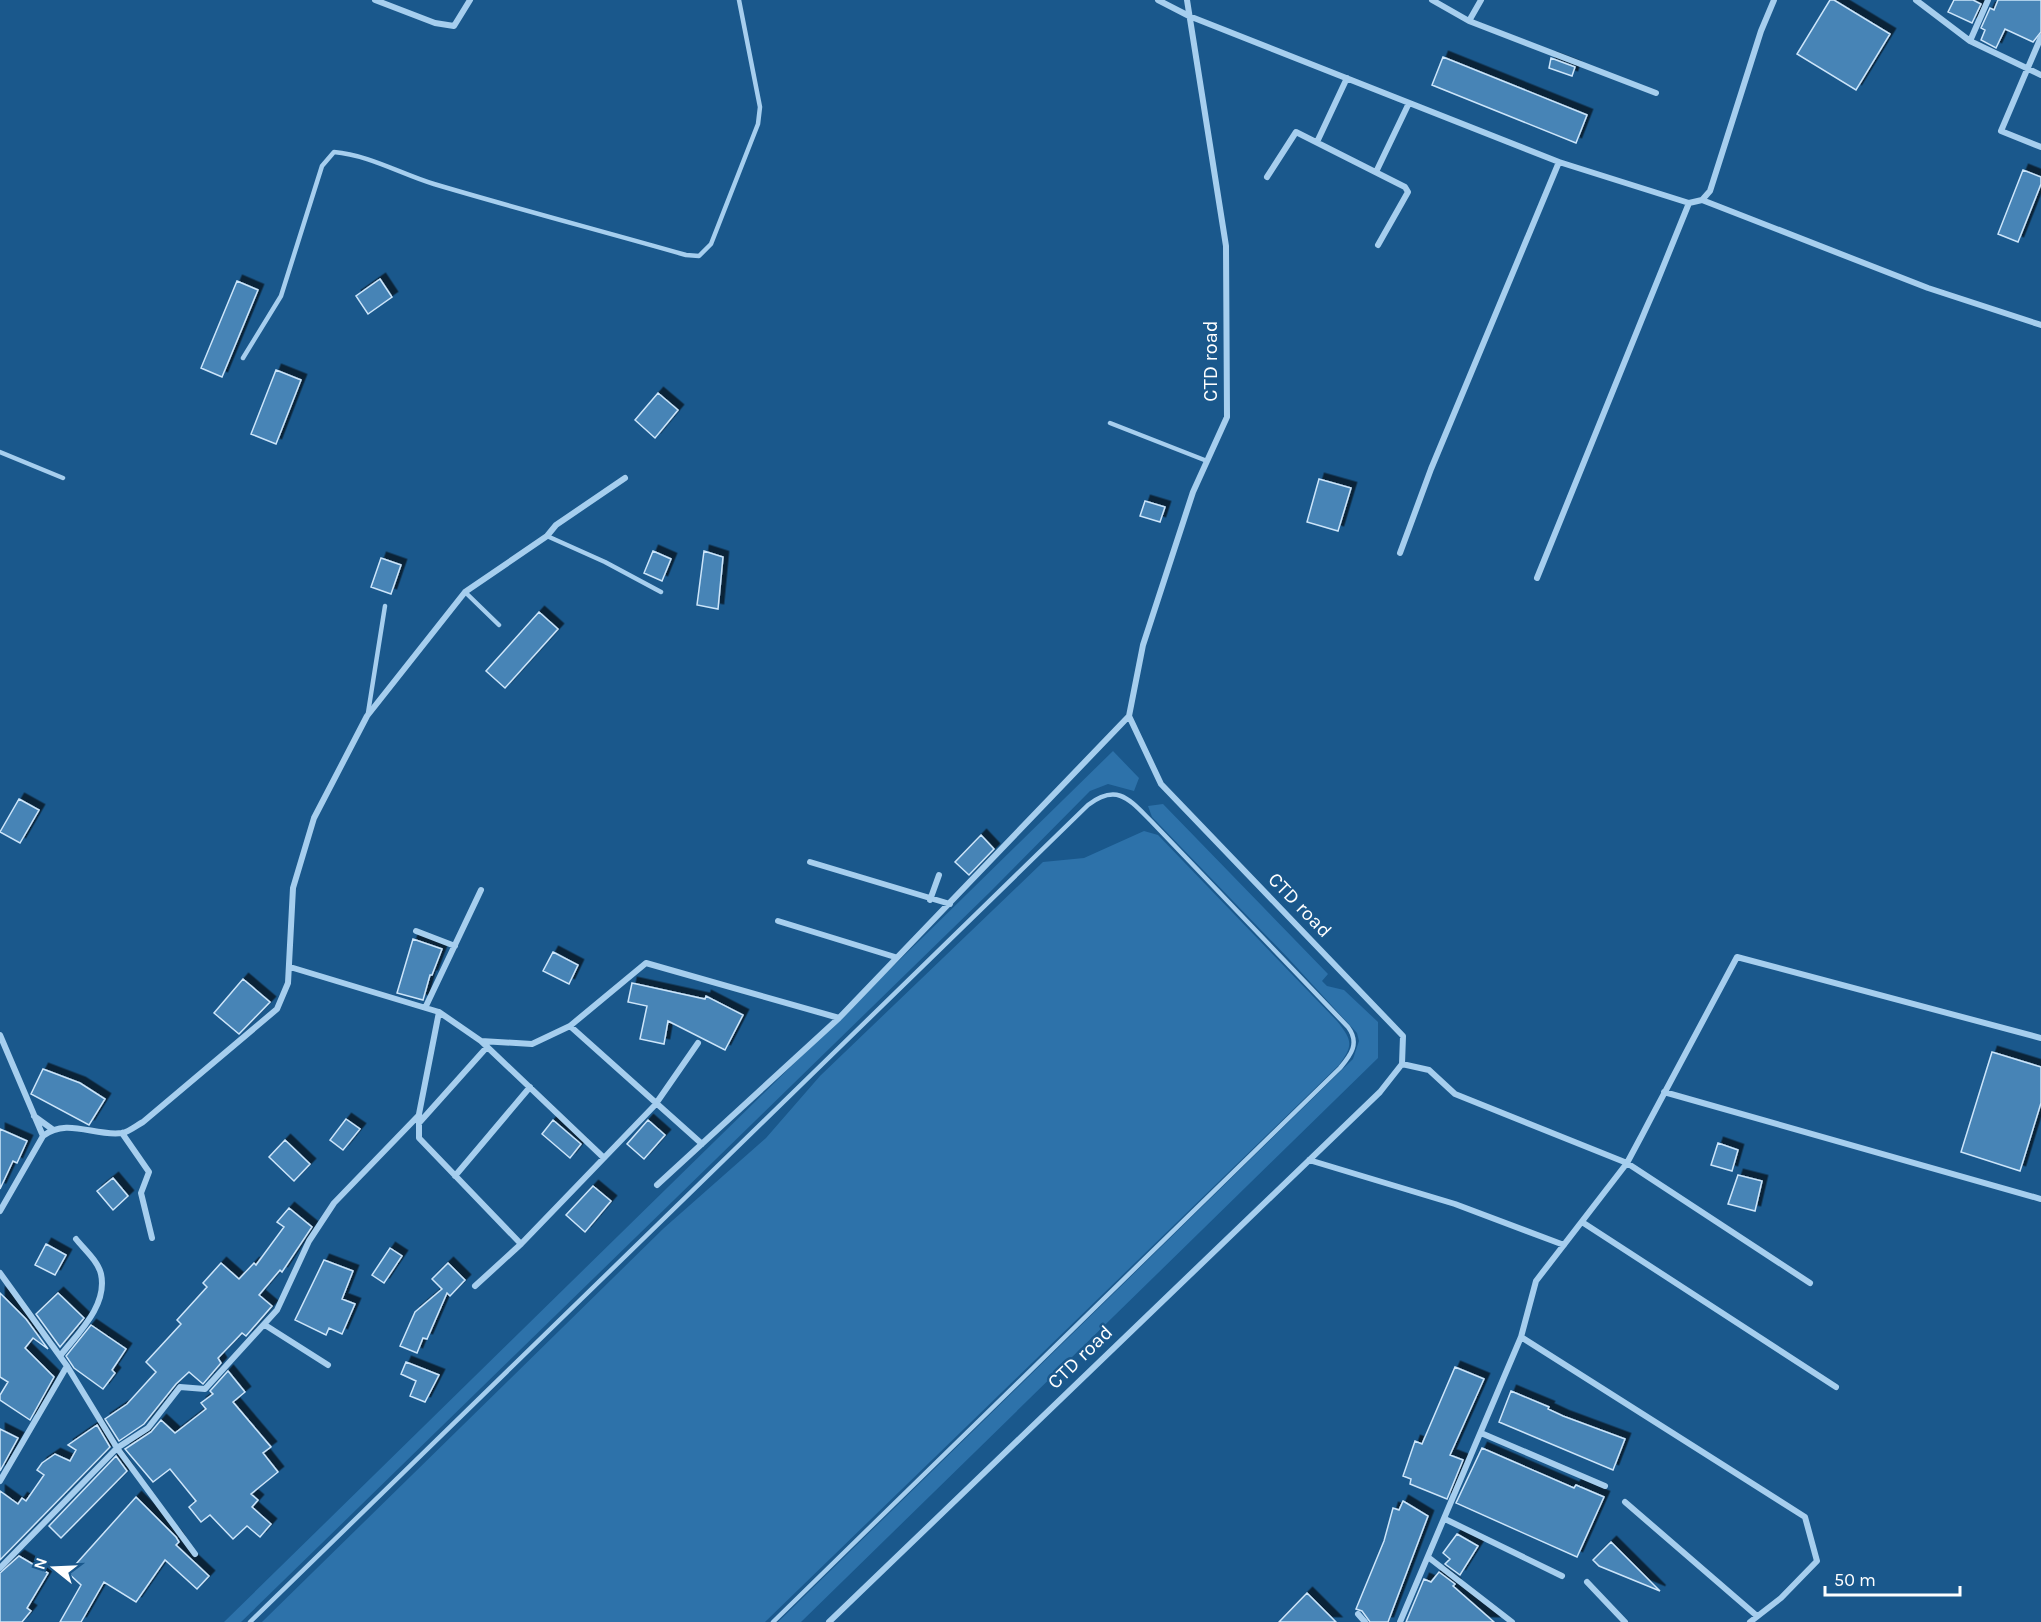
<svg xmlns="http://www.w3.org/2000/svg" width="2041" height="1622" font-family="Karla,sans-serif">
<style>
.green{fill:#2d72aa}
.building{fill:#4784b6;stroke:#cce5fa;stroke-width:1.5;filter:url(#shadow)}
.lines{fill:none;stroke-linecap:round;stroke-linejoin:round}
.service{stroke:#a6ceee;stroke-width:4.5}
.minor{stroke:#a6ceee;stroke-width:6}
.labels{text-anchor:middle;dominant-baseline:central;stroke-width:5;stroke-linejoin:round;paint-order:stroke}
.street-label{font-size:20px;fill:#fff;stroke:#1a588c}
</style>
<defs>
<filter id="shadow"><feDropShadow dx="5.5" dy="-5.5" stdDeviation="0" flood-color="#0009"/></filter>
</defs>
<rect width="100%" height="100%" fill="#1a588c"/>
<path class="green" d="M1113 751 1139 778 1134 791 1108 784 1090 791 990 892 241 1622H224Z
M1163 804 1328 974 1322 981 1327 986 1344 990 1378 1022V1058L801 1622H778L1353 1059 1359 1041 1357 1033 1288 958 1152 817 1148 806Z
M1144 831 1158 835 1337 1021C1352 1040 1354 1045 1339 1065L765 1622H262L664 1228 766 1138 820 1076 1043 862 1084 858Z"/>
<path class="building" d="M1830 0H1834L1890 34 1856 90 1797 54Z
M1954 0H1973L1981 4 1972 23 1948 12Z
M1998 0H2041V32L2033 42 2005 29 1996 48 1981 40 1985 30 1981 28 1990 8 1994 10Z
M1443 57 1587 115 1576 143 1432 85Z
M1551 58 1575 67 1572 76 1549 68Z
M2023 170 2041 177V184L2018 242 1998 234Z
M380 279 392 297 368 314 356 296Z
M237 281 258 290 222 377 201 368Z
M276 370 301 380 276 444 251 434Z
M658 393 678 410 655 438 635 420Z
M1319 479 1351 488 1338 531 1307 522Z
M1145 501 1165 507 1160 522 1140 516Z
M653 551 671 559 662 581 644 573Z
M704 551 723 557 718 609 697 605Z
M381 558 401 565 391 594 371 587Z
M539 612 558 629 505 688 486 671Z
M19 799 39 810 20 843 0 832Z
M981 835 994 849 969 875 955 862Z
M413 939 442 949 432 975H430L423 1000 397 993Z
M553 952 578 965 569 984 543 971Z
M243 979 270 1002 239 1034 214 1013Z
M632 983 705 999 706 996 743 1015 725 1050 668 1021 664 1044 640 1039 647 1006 628 1002Z
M1992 1052 2041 1067V1103L2020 1171 1961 1152Z
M43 1069 80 1083 105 1099 89 1125 31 1094Z
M346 1119 360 1129 343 1150 330 1140Z
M553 1120 581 1144 570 1158 542 1134Z
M648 1120 665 1135 644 1159 627 1144Z
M0 1129 27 1141 17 1163 13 1161 0 1189Z
M285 1140 310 1164 294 1181 269 1157Z
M1718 1143 1738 1150 1732 1171 1711 1165Z
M1738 1175 1762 1181 1755 1211 1728 1204Z
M113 1178 128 1196 113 1210 97 1191Z
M593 1186 611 1201 585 1232 566 1215Z
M289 1208 312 1227 282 1272 280 1270 259 1295 272 1306 246 1336 242 1333 218 1358 221 1363 203 1384 189 1372 176 1384 144 1424 119 1441 105 1419 127 1404 156 1372 146 1362 181 1324 177 1320 207 1287 203 1283 221 1263 239 1279 254 1263 256 1265 284 1227 277 1222Z
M46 1244 66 1255 55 1275 35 1265Z
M390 1248 402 1256 384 1283 372 1275Z
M324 1260 353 1271 342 1299 355 1304 342 1334 329 1328 326 1335 295 1320Z
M448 1263 465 1280 450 1296 447 1293 427 1339 423 1338 417 1353 400 1346 415 1312 442 1289 432 1279Z
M0 1293 26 1319 48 1349 33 1338 25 1348 54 1377 30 1420 0 1400V1395L8 1382 0 1377Z
M58 1293 84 1318 60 1347 36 1314Z
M91 1325 126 1349 112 1370 115 1373 103 1389 74 1368 66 1356Z
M406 1362 439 1375 425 1402 410 1396 416 1381 401 1374Z
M1455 1367 1484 1379 1450 1455 1463 1460 1447 1499 1410 1484 1411 1479 1403 1476 1415 1441 1422 1444Z
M228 1371 245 1392 233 1402 271 1447 263 1453 278 1472 251 1494 258 1500 252 1507 271 1524 260 1537 247 1526 233 1539 210 1515 201 1522 189 1507 196 1501 170 1469 153 1482 125 1449 151 1432 161 1420 175 1433 206 1409 201 1403 213 1394 210 1391Z
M1511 1391 1549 1407 1548 1409 1563 1416 1625 1439 1613 1470 1499 1422Z
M97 1425 110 1447 0 1560V1491L18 1504 22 1498 26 1501 44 1475 37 1470 42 1463 55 1454 70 1461 76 1450 68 1445Z
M0 1429 18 1438 0 1471Z
M1482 1448 1574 1488 1576 1485 1604 1497 1577 1557 1456 1503Z
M116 1456 127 1471 61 1538 49 1526Z
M136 1497 176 1537 179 1542 176 1545 209 1576 197 1589 165 1560 136 1602 104 1582 81 1622H60L81 1585 68 1573Z
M1403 1501 1428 1516 1388 1622H1370L1362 1611 1356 1609 1384 1541 1393 1508 1399 1510Z
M1457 1534 1478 1546 1460 1575 1445 1564 1450 1559 1443 1553Z
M1611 1542 1660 1591 1599 1566 1593 1560Z
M19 1556 48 1573 27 1608 31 1611 22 1622H0V1573Z
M1439 1572 1455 1584 1453 1586 1494 1622H1406L1424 1579 1431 1582Z
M1307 1593 1336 1622H1279Z"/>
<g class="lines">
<path class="service" d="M243 358 281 296 322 166 334 152C369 155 401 174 434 184 518 209 602 231 686 255L699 256 711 244 758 124 760 107 739 0
M1110 423 1207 461
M0 452 63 478
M547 536 605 562 661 592
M465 592 499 625
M368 713 385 606
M250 1622 1088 805C1117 783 1129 799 1151 821L1348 1027C1360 1043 1351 1055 1340 1068L773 1622"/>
<path class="minor" d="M375 0 435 23 454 26 470 0
M1158 0 1189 16 1559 162 1689 203 1702 200 1928 288 2041 325
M1432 0 1469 21 1656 93
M1916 0 1970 41 2041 75
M1469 21 1481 0
M2041 37 2001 131 2041 147
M1970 41 1988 0
M1317 142 1347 78
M1376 172 1409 103
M1267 177 1296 132 1405 187 1408 192 1378 245
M1702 200 1710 191 1761 31 1774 0
M1400 553 1431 469 1559 162
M1537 578 1689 203
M810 862 950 904
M930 900 939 875
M778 921 895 957
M416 931 455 946
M290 967 439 1012
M426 1006 481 890
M570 1026 702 1144
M0 1035 43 1136
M481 1041 604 1158
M1402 1064 1429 1070 1455 1094 1627 1163 1810 1283
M1664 1092 2041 1199
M34 1116 52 1129
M419 1123 487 1047
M122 1133 149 1172 141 1193 152 1238
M1309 1160 1455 1204 1564 1245
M455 1176 530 1087
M657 1185 839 1018
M0 1211 43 1136C67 1117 95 1137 122 1133 129 1132 137 1125 143 1122L277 1009 288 983 293 888 314 818 367 716 465 592 547 536 556 525 625 478
M1582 1222 1836 1387
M521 1244 419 1138V1114L439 1012 481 1041 532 1044 570 1026 646 963 839 1018 1129 716
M0 1273 67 1366 117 1448 195 1554
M475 1286 521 1244 655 1105 698 1043
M265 1325 328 1365
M1521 1337 1805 1517 1817 1561 1781 1598 1750 1622
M60 1356C77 1334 108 1306 101 1274 98 1261 84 1249 76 1239
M1481 1433 1605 1486
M0 1481 67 1366
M1625 1502 1757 1616
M1445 1519 1562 1576
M1428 1557 1512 1622
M0 1568 117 1448 148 1428 180 1387 205 1389 277 1310 309 1241 334 1203 419 1115
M1587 1582 1625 1622
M1358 1614 1365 1622
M829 1622 1380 1092 1402 1064 1403 1036 1161 784 1129 716 1143 645 1193 492 1227 417 1226 246 1187 0
M1400 1622 1521 1337 1536 1281 1627 1163 1737 957 2041 1038"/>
</g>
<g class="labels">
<g class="street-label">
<text transform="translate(1210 361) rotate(-90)">CTD road</text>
<text transform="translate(1300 905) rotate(46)">CTD road</text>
<text transform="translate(1080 1357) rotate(-44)">CTD road</text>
</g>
</g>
<g transform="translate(54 1568) rotate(288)" stroke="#1a588c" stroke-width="4.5" paint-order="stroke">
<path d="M0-4.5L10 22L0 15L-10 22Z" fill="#ffffff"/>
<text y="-9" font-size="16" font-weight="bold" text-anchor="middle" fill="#ffffff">N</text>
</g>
<path d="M1825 1586v9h135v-9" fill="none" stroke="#ffffff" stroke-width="3"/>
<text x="1834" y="1586" font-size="18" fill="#ffffff" stroke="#1a588c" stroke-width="4.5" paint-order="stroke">50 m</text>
</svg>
